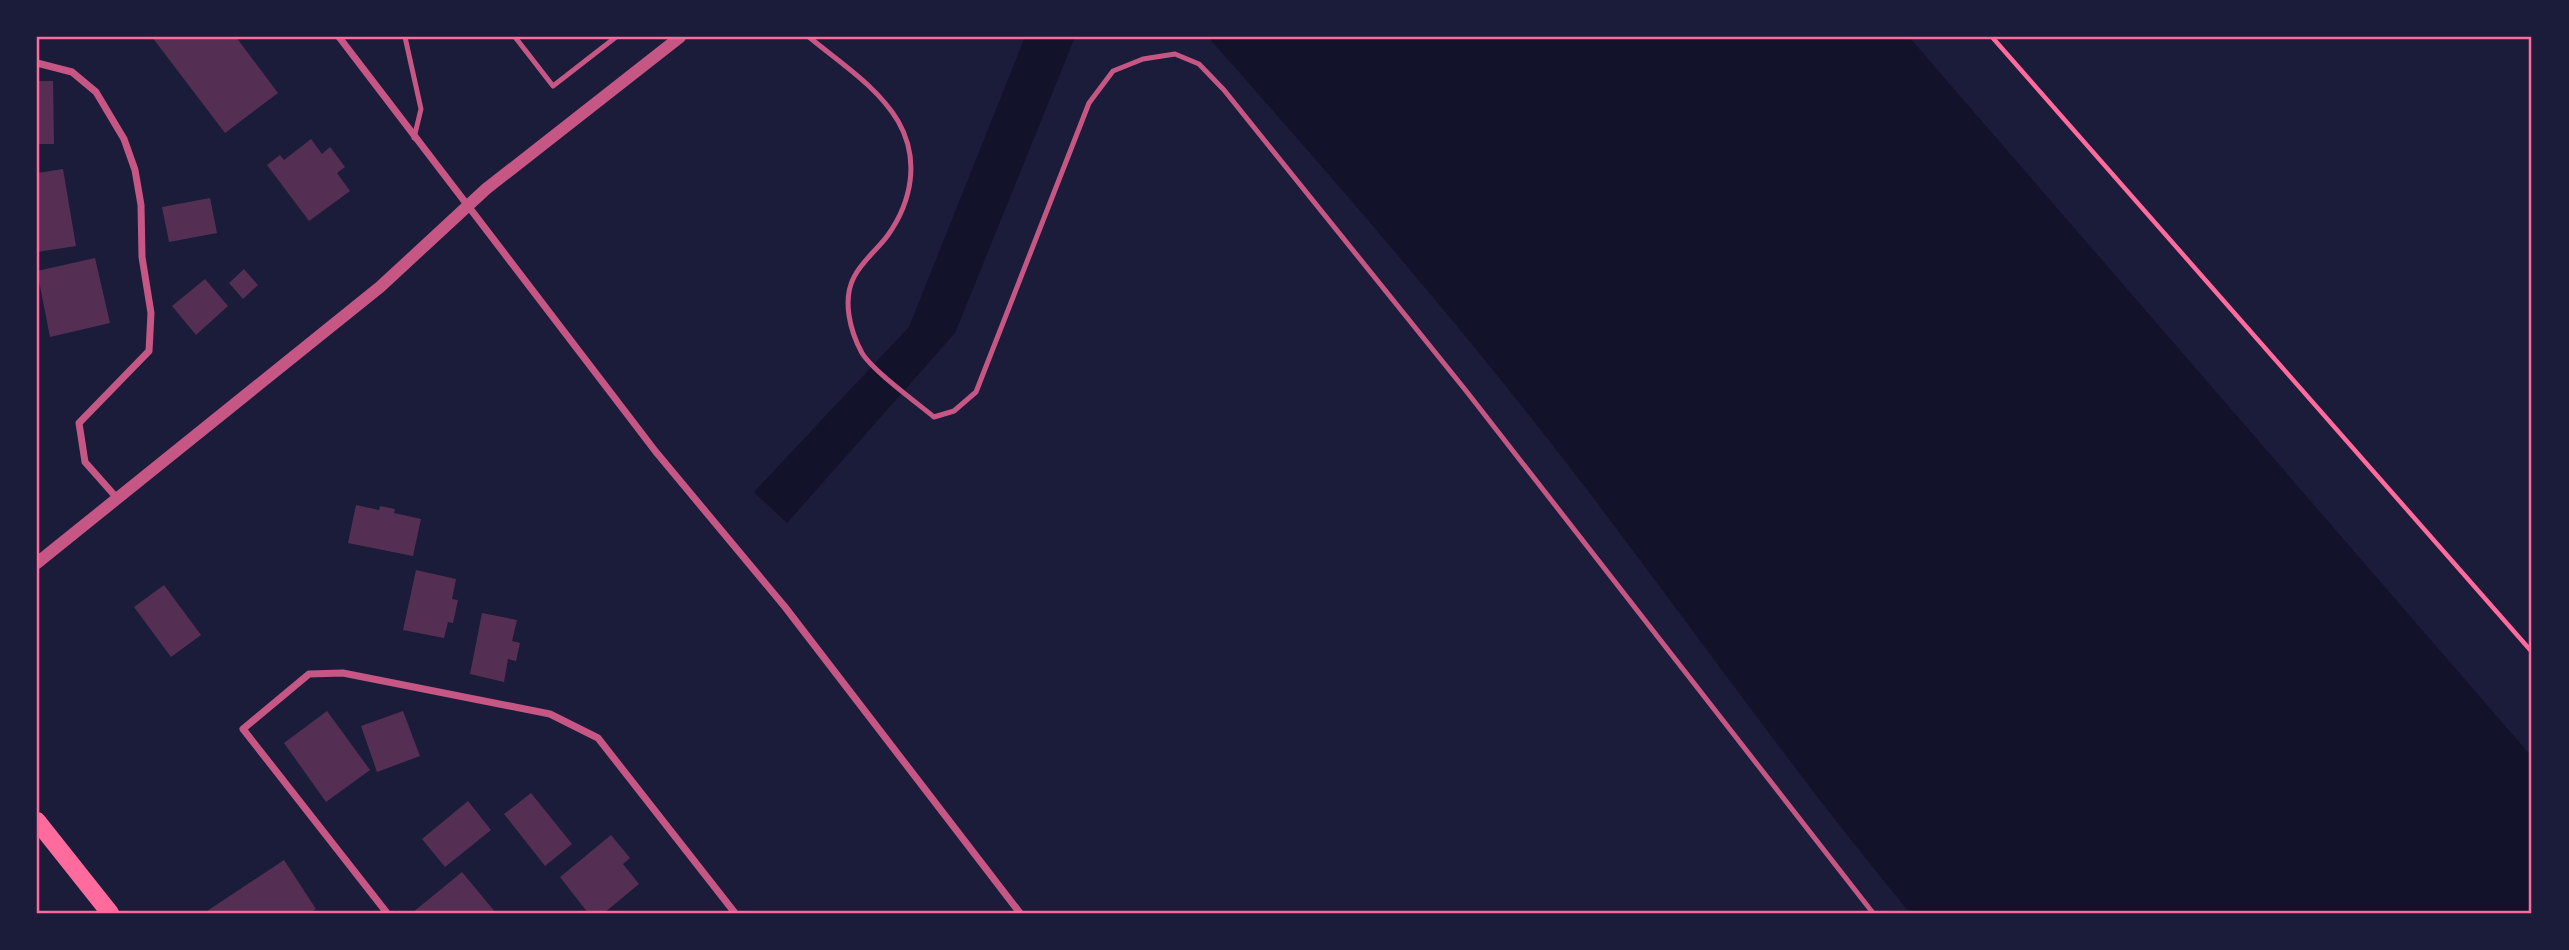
<svg xmlns="http://www.w3.org/2000/svg" width="2569" height="950" font-family="'Titillium Web',sans-serif">
<style>
.water{fill:#12122b}
.building{fill:#542f53}
.lines{fill:none;stroke-linecap:round;stroke-linejoin:round}
.path{stroke:#ff6b9d;stroke-width:4.5}
.service{stroke:#c65784;stroke-width:5}
.minor{stroke:#c65784;stroke-width:7}
.tertiary{stroke:#c65784;stroke-width:12}
.primary{stroke:#ff6b9d;stroke-width:18}
.neatline{fill:none;stroke:#ff6b9d;stroke-width:2.5}
</style>
<rect width="100%" height="100%" fill="#1b1b3a"/>
<path class="water" d="M1025 37H1075L955 333 787 523 754 492 909 327Z
M1208 37H1909L2532 757V913H1910C1796 775 1693 629 1585 487 1466 331 1338 184 1208 37Z"/>
<path class="building" d="M152 37H236L278 93 225 133Z
M37 81H53L54 144H37Z
M311 139 322 154 330 147 345 167 337 173 350 191 309 221 267 165 280 155 284 160Z
M63 169 76 246 37 252V173Z
M210 198 217 233 169 242 162 207Z
M95 258 110 323 50 337 37 271Z
M244 269 258 285 243 299 229 283Z
M205 279 228 306 196 335 172 306Z
M356 505 379 510 380 506 395 509 394 513 421 519 413 556 348 543Z
M416 570 456 579 452 599 458 600 453 623 448 622 444 638 403 630Z
M164 585 201 635 171 657 134 607Z
M482 613 517 620 512 641 520 643 516 661 508 659 504 682 470 674Z
M327 711 370 770 326 802 284 743Z
M403 711 420 756 377 772 361 726Z
M531 793 572 844 545 866 504 814Z
M468 801 491 830 445 867 422 839Z
M611 835 630 858 623 864 639 884 604 913H588L560 877Z
M284 860 316 909 309 913H204Z
M462 872 496 913H412Z"/>
<g class="lines">
<path class="path" d="M1992 37 2532 652"/>
<path class="service" d="M405 37 421 109 414 138
M515 37 553 86 616 37
M809 37C839 62 877 86 898 121 920 159 912 201 888 235 878 249 862 261 854 277 842 300 850 331 862 353 873 371 916 402 934 417L954 411 976 392 1089 103 1113 71 1143 59 1175 54 1199 64 1224 90 1467 392 1873 913"/>
<path class="minor" d="M339 37 656 452 785 607 1020 913
M37 63 72 72 96 92 124 139 135 170 141 205 142 257 151 313 149 351 79 423 85 462 116 497
M387 913 243 729 309 674 343 673 550 714 598 738 735 913"/>
<path class="tertiary" d="M37 563 380 287 486 189 680 37"/>
<path class="primary" d="M37 821 110 913"/>
</g>
<rect width="2569" height="950" fill="none" stroke="#1b1b3a" stroke-width="77"/>
<rect x="38" y="38" width="2492" height="874" class="neatline"/>
</svg>
